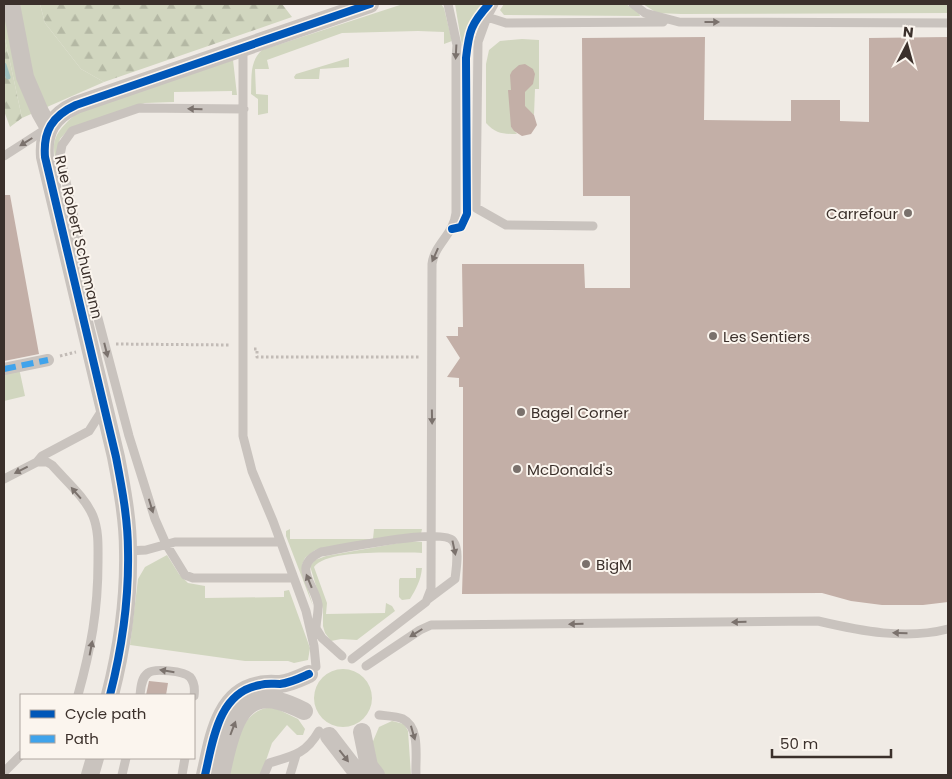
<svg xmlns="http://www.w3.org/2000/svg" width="952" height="779" font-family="Poppins,sans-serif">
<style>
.green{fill:#d1d6bf}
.forest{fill:url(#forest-firs)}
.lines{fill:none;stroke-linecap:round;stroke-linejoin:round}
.stream{stroke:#a1c2c1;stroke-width:5}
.building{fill:#c3afa7}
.path{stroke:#c2bbb6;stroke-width:3;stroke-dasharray:2.5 2.5;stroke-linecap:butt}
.service{stroke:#c9c3be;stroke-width:9}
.pedestrian{stroke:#c9c3be;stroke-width:12}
.minor{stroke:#c9c3be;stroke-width:18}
.quiet{stroke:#3fa3eb;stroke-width:6;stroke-dasharray:12 6;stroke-linecap:butt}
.cycleway-casing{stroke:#fbf5ee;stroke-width:11}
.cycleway{stroke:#0057b8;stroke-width:8}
.oneway{fill:#7b726d}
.poi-dot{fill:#7a716c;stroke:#fbf5ee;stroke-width:2}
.labels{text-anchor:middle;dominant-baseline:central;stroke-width:4;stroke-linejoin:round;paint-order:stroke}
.poi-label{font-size:15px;fill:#3b302b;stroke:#fbf5ee;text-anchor:start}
.street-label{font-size:15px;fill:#3b302b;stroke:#fbf5ee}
</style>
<defs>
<pattern id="forest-firs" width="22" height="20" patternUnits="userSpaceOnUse" patternTransform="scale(1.25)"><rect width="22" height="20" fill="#d1d6bf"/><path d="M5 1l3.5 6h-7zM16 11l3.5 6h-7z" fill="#b4b8a4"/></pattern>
</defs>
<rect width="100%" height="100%" fill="#f0ebe5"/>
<path class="green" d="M4 4H40L45 23 81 69 104 82 22 118 4 34Z
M403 4H441L444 8 452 41 444 44V32L418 31 342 33 267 60 269 69H255L256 94 268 95V113L258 115V99L251 94C252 78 249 62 262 50Z
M455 4H484L485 5C474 18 466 29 465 47L462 46Z
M504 4H626L639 13 640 16 504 15 500 10Z
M643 4H948V13L681 14 657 13Z
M522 39 539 40V89H535L534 115 529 111 511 127 517 134C503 134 496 134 486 123V64L489 50 500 41Z
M349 58V67L320 69 319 79H295L294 77 296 74Z
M233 60 237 95H232V91L174 92V102L145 103 69 129 60 139 57 151 60 178C51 144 49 137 77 113Z
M19 368 25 396 4 401V371Z
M290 529V539H373L374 529H422L421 534 315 550 305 558 302 565 303 573 313 606 286 536V531Z
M410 541 422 542V553C399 553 327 549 314 567L327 603 326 614 385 613 386 603 392 606 395 611 357 640 341 639 331 641 325 633 323 626V609L310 566 315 560 326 556Z
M167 555 179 574 188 583 205 586V598L284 597V591L289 590 310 648 308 660 294 663 288 661H245L130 645 138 579 145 567Z
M416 568H422C421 580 416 589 410 599L402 600 399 597V580L400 578H416Z
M314 698a29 29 0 1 1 58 0a29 29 0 1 1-58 0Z
M273 707 298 719 305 729 303 735H297L287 725 272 743 261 775H229C235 748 239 709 273 707Z
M392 721 404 724 408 731 411 775H381L371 746 379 727Z"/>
<path class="forest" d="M40 4H282L292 17 104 82 81 69 45 23Z
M4 34 22 118 10 127 4 111Z"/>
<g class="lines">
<path class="stream" d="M4 65 8 77"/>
</g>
<path class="building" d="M705 37 704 120 791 121V100H840V121L869 122V38L948 37V602L923 605H882L851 601 822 593 462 594 463 560V387H459V378L447 377 460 358 446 336H458V327H463L462 264H584L585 288H630V196H583L582 38Z
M525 64 533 69 535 74 533 84 525 92V106L534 115 537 125 531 134 522 136 514 131 511 127 508 90H511L510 75 512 71 519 65Z
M4 195H10L39 354 4 361Z
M149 681 168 683 166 695H146Z"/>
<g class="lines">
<path class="path" d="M116 344 231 345
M254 349H257V357H420
M60 356 76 352
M146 775V774"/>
<path class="service" d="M494 4 487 17 478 42 476 208 506 225 593 226
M633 4 645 13 679 22 948 23
M487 17 506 23 663 22
M243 47V436L252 471 273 521 306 611 314 646 316 667
M244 109 139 108 72 131 62 145 60 155 90 288 129 436 155 519 166 544 185 575 193 578H293
M4 156 46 129
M37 462H47L52 465C66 481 85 497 93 516 99 531 98 547 98 562 98 611 91 648 78 695
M4 479 37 462 42 456 89 431 103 409
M128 551 146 550 175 542H280
M314 625 322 638 342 656
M316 628C316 621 319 611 318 604 314 583 291 566 321 552 340 549 443 527 453 541 460 550 456 569 455 579L427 600
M352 659 426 602 431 589 432 264C434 245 454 234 456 213V58L457 45 448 4
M366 666 420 630 431 625 818 621C861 631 905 640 948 629
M140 695C141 688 141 678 148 673 154 668 184 671 190 677 195 683 195 689 194 696
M379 715C387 716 396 716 403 719 421 728 415 758 416 775
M4 772 21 755
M122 775 126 758
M182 775 185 758
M264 775 269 763C293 756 306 754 319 731
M290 775 296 755"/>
<path class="pedestrian" d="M4 369 48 360"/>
<path class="minor" d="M11 4 25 77 40 112 49 128
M110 695C122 648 129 600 128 551 128 520 122 488 116 457L45 157C43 131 52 116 76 105L370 4
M362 732 369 766 376 775
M329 736 359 775
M90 775 95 758
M205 775C213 741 218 692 260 685 267 683 273 684 280 684 290 683 300 678 309 674
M221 775C228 746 235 688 279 701 287 703 296 707 304 711"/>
<path class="quiet" d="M4 369 48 360"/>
<defs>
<path id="cycleway" d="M452 229 461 227 467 214 466 58C469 31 471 24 489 4
M110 695C122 648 129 600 128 551 128 520 122 488 116 457L45 157C43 131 52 116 76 105L370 4
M205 775C213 741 218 692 260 685 267 683 273 684 280 684 290 683 300 678 309 674"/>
</defs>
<use href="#cycleway" class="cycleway-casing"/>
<use href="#cycleway" class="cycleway"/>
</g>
<defs><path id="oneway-solid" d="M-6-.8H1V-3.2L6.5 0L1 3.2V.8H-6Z" transform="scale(1.25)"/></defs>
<g class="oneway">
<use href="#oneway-solid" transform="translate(712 22)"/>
<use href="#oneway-solid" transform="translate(456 52) rotate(93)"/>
<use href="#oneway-solid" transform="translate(195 109) rotate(-179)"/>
<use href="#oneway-solid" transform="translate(26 142) rotate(148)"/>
<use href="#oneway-solid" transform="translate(435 255) rotate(114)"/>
<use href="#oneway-solid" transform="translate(106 350) rotate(76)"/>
<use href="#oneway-solid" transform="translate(432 417) rotate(89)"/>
<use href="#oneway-solid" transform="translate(21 470) rotate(153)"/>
<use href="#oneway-solid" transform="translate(76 493) rotate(-131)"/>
<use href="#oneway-solid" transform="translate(151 506) rotate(73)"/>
<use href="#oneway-solid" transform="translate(454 548) rotate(78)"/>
<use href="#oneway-solid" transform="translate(309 581) rotate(-112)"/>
<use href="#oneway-solid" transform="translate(739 622) rotate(179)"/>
<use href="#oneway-solid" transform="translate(576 624) rotate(179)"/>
<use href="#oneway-solid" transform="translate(416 633) rotate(148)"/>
<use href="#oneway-solid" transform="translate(900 633) rotate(-179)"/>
<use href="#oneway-solid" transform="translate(91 648) rotate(-79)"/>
<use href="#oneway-solid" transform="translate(167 671) rotate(-171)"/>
<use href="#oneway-solid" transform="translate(233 728) rotate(-69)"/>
<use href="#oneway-solid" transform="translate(413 733) rotate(74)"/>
<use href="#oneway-solid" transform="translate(344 756) rotate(52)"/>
</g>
<g class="poi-dot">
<circle cx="908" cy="213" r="5"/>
<circle cx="713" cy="336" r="5"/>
<circle cx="521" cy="412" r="5"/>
<circle cx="517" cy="469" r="5"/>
<circle cx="586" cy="564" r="5"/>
</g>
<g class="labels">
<g class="poi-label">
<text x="898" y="213" text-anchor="end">Carrefour</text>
<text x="723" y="336">Les Sentiers</text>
<text x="531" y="412">Bagel Corner</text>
<text x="527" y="469">McDonald's</text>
<text x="596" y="564">BigM</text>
</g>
<g class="street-label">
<text transform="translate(79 237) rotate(77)">Rue Robert Schumann</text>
</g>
</g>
<rect width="952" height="779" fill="none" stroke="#3b302b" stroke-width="10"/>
<rect x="20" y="694" width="175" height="65" fill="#fbf5ee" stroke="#aea6a0"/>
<rect x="30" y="710" width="25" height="8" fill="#0057b8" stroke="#aea6a0"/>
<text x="65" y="719" font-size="15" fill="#3b302b">Cycle path</text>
<rect x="30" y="735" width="25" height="8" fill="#3fa3eb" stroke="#aea6a0"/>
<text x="65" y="744" font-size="15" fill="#3b302b">Path</text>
<g transform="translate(907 45) rotate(6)" stroke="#fbf5ee" stroke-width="4" paint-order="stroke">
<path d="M0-4L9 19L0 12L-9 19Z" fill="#3b302b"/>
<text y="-8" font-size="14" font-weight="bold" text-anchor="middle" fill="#3b302b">N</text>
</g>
<path d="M772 749v8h119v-8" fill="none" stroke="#3b302b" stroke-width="2.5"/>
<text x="780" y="749" font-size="15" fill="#3b302b" stroke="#fbf5ee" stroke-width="4" paint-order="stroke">50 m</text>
</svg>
